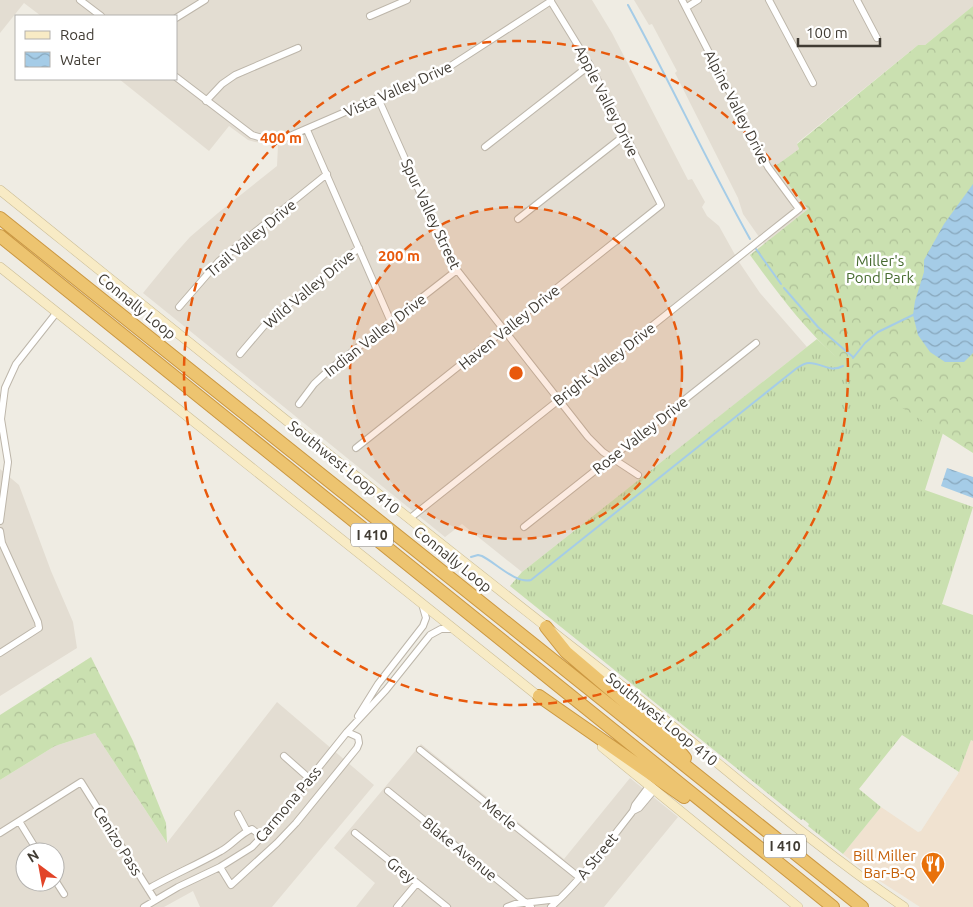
<svg xmlns="http://www.w3.org/2000/svg" width="973" height="907" font-family="Ubuntu,sans-serif">
<style>
.residential{fill:#e3ddd2;fill-rule:evenodd}
.commercial{fill:#f0e2d0}
.grass{fill:url(#grass-tufts)}
.forest{fill:url(#forest-crowns)}
.water{fill:url(#water-waves)}
.lines{fill:none;stroke-linecap:round;stroke-linejoin:round}
.stream{stroke:#a5cce7;stroke-width:2}
.minor-casing{stroke:#bdb6aa;stroke-width:8}
.secondary-casing{stroke:#cbbd97;stroke-width:10}
.motorway-casing{stroke:#cb9842;stroke-width:14}
.minor{stroke:#fff;stroke-width:6}
.secondary{stroke:#f8ebc5;stroke-width:9}
.motorway{stroke:#edc470;stroke-width:12}
.ring{fill:none;stroke:#e8590c;stroke-width:2.5;stroke-dasharray:9 6}
.labels{text-anchor:middle;dominant-baseline:central;stroke-width:5;stroke-linejoin:round;paint-order:stroke}
.shield{fill:#fff;stroke:#7a7671;stroke-width:1}
.shield-label{font-size:14px;font-weight:bold;fill:#413c34}
.street-label{font-size:15px;fill:#413c34;stroke:#fff}
.park-label{font-size:15px;fill:#466b2f;stroke:#fff}
.food-label{font-size:15px;fill:#c56008;stroke:#fff;text-anchor:end}
.centre{fill:#e8590c;stroke:#fff;stroke-width:2.5}
.ring-label{font-size:15px;text-anchor:middle;font-weight:bold;fill:#e8590c;stroke:#fff;stroke-width:5;stroke-linejoin:round;paint-order:stroke}
</style>
<defs>
<pattern id="grass-tufts" width="24" height="20" patternUnits="userSpaceOnUse" patternTransform="scale(1.25)"><rect width="24" height="20" fill="#cae0b0"/><path d="M3 7l-1-3M5 7V3M7 7l1-3M15 17l-1-3M17 17v-4M19 17l1-3" fill="none" stroke="#afc198"/></pattern>
<pattern id="forest-crowns" width="20" height="18" patternUnits="userSpaceOnUse" patternTransform="scale(1.25)"><rect width="20" height="18" fill="#cae0b0"/><path d="M2 6a3 3 0 1 1 6 0M12 15a3 3 0 1 1 6 0" fill="none" stroke="#afc198"/></pattern>
<pattern id="water-waves" width="16" height="10" patternUnits="userSpaceOnUse" patternTransform="scale(1.25)"><rect width="16" height="10" fill="#a5cce7"/><path d="M0 5q4-4 8 0t8 0" fill="none" stroke="#88a7bc"/></pattern>
</defs>
<rect width="100%" height="100%" fill="#efece3"/>
<path class="residential" d="M0 0H592L612 33 688 180 692 179 705 202 702 207 707 216 719 226 739 262 760 293 807 347 522 572 462 524 445 537 143 293 174 255 190 237 218 213 277 166 278 145 255 142 248 140 229 126 209 151 119 79H176V16H41L24 3 0 33Z
M634 0H973V6L925 45H918L797 143 799 149 774 167 808 209 764 244 743 214 738 198 675 73 677 71 652 24 649 25Z
M0 469 19 485 51 571 73 622 77 648 0 696Z
M277 702 374 785 272 907H200L193 891 164 907H0V780L55 746 95 733 167 843ZM25 852H55V882H25Z
M421 744 564 859 630 778 678 817 604 907H356L375 883 334 848Z"/>
<path class="commercial" d="M971 740 973 741V907H920L866 872 843 854 881 807 918 832 921 831 958 774Z"/>
<path class="grass" d="M817 339C855 376 899 404 943 433L925 490 973 507 942 604 973 615V741L971 740 959 772 902 735 859 789 881 807 843 854 808 826 809 824 803 819 801 820 510 586 522 572Z"/>
<path class="forest" d="M973 6V453C927 423 876 394 836 357 803 327 776 291 750 255L808 209 774 167 799 149 797 144 918 45H925Z
M91 657 133 741 166 823 167 843 95 733 55 746 0 780V715Z"/>
<path class="water" d="M973 184V353L964 362H945L930 352 918 335 913 315 915 301 924 272V260L944 224Z
M947 468 973 477V498L941 486Z"/>
<g class="lines">
<path class="stream" d="M628 5C670 82 707 162 750 239
M756 249 781 284
M784 288 818 327 853 357
M853 358 865 343 878 332 915 314
M471 557 478 555 482 556C496 563 516 584 531 580L797 368C800 366 805 363 809 363 822 363 830 373 843 366"/>
<defs>
<path id="minor" d="M80 0 101 16
M769 0 813 83
M857 0 877 38
M687 7 698 0
M370 16 407 0
M176 18 205 0
M176 77 252 135 269 140 283 139 449 67 551 1
M378 98 450 260 457 270 588 437 603 452 638 475
M206 101 222 84 235 75 298 48
M307 130 391 322
M485 147 590 65
M518 219 625 135
M179 307 219 261 327 174
M240 354 269 320 359 248
M299 404 314 384 329 370 457 270
M356 448 661 205 590 65 550 0
M409 519 799 209 768 167 682 0
M0 521 8 462 1 419 5 388 16 364 57 312
M524 527 756 343
M0 531 2 543 38 622 39 628 0 653
M358 716 378 684 423 626 426 618 422 604
M420 750 580 878
M284 756 310 779
M388 791 531 907
M633 811 639 808 655 789
M238 814 247 831
M19 821 38 852
M0 833 81 782 155 900
M355 833 447 907
M220 867 231 885 277 843 296 823 357 748 359 743 358 737 347 732
M55 880 64 894
M148 889C172 875 197 865 221 851 232 845 241 833 252 829L262 837
M144 907 178 887 220 867 252 847 270 828 347 732 386 690 430 635 441 629H454
M397 907 417 883
M507 907 515 904 558 899
M551 907C582 879 607 844 633 811L635 805 650 785"/>
<path id="secondary" d="M0 190C211 360 421 530 635 696 725 767 809 843 904 907
M0 267 543 700
M602 747 798 907"/>
<path id="motorway" d="M0 218 862 907
M0 236 833 907
M546 627 566 652 647 721 676 747 685 758
M539 696 684 797"/>
</defs>
<use href="#minor" class="minor-casing"/>
<use href="#secondary" class="secondary-casing"/>
<use href="#motorway" class="motorway-casing"/>
<use href="#minor" class="minor"/>
<use href="#secondary" class="secondary"/>
<use href="#motorway" class="motorway"/>
</g>
<circle cx="516" cy="373" r="166" fill="#e8590c" fill-opacity=".12"/>
<g class="ring">
<circle cx="516" cy="373" r="166"/>
<circle cx="516" cy="373" r="332"/>
</g>
<defs>
<symbol id="restaurant-pin" viewBox="-11 -11 22 30"><path d="M0 17L-7.5 6A9.5 9.5 0 1 1 7.5 6Z" fill="#e8710a" stroke="#fff"/><path d="M-5-6h1v4h1v-4h1v4h1v-4h1v5L-1.5 .5V6h-2V.5L-5-1ZM5-6V6H3V1.5H1.5Q1.5-4 5-6Z" fill="#fff"/></symbol>
</defs>
<g fill-rule="evenodd">
<use href="#restaurant-pin" x="919" y="850" width="28" height="38"/>
</g>
<g class="labels">
<g class="shield">
<rect x="351" y="523.5" width="42" height="23" rx="4"/>
<rect x="764" y="834.5" width="42" height="23" rx="4"/>
</g>
<g class="shield-label">
<text x="372" y="535">I 410</text>
<text x="785" y="846">I 410</text>
</g>
<g class="street-label">
<text transform="translate(398 89) rotate(-24)">Vista Valley Drive</text>
<text transform="translate(607 101) rotate(63)">Apple Valley Drive</text>
<text transform="translate(737 107) rotate(63)">Alpine Valley Drive</text>
<text transform="translate(431 214) rotate(65)">Spur Valley Street</text>
<text transform="translate(251 238) rotate(-40)">Trail Valley Drive</text>
<text transform="translate(309 289) rotate(-40)">Wild Valley Drive</text>
<text transform="translate(137 306) rotate(39)">Connally Loop</text>
<text transform="translate(509 327) rotate(-39)">Haven Valley Drive</text>
<text transform="translate(375 335) rotate(-38)">Indian Valley Drive</text>
<text transform="translate(604 364) rotate(-38)">Bright Valley Drive</text>
<text transform="translate(640 435) rotate(-38)">Rose Valley Drive</text>
<text transform="translate(344 467) rotate(39)">Southwest Loop 410</text>
<text transform="translate(453 559) rotate(39)">Connally Loop</text>
<text transform="translate(662 719) rotate(39)">Southwest Loop 410</text>
<text transform="translate(288 804) rotate(-50)">Carmona Pass</text>
<text transform="translate(500 814) rotate(39)">Merle</text>
<text transform="translate(118 841) rotate(58)">Cenizo Pass</text>
<text transform="translate(460 849) rotate(39)">Blake Avenue</text>
<text transform="translate(597 856) rotate(-51)">A Street</text>
<text transform="translate(401 870) rotate(39)">Grey</text>
</g>
<g class="park-label">
<text x="880" y="260">Miller's<tspan x="880" dy="17">Pond Park</tspan></text>
</g>
<g class="food-label">
<text x="916" y="855">Bill Miller<tspan x="916" dy="17">Bar-B-Q</tspan></text>
</g>
</g>
<circle cx="516" cy="373" r="8" class="centre"/>
<g class="ring-label">
<text x="281" y="143">400 m</text>
<text x="399" y="261">200 m</text>
</g>
<rect x="15" y="15" width="162" height="65" fill="#ffffff" stroke="#b3b1ae"/>
<rect x="25" y="31" width="25" height="8" fill="#f8ebc5" stroke="#b3b1ae"/>
<text x="60" y="40" font-size="15" fill="#413c34">Road</text>
<rect x="25" y="52" width="25" height="15" fill="url(#water-waves)" stroke="#b3b1ae"/>
<text x="60" y="65" font-size="15" fill="#413c34">Water</text>
<g transform="translate(40 867) rotate(328)"><circle r="24" fill="#ffffff" stroke="#b3b1ae"/>
<path d="M0-4L9 19L0 12L-9 19Z" fill="#e24428"/>
<text y="-8" font-size="14" font-weight="bold" text-anchor="middle" fill="#413c34">N</text>
</g>
<path d="M798 38v8h82v-8" fill="none" stroke="#413c34" stroke-width="2.5"/>
<text x="806" y="38" font-size="15" fill="#413c34" stroke="#ffffff" stroke-width="4" paint-order="stroke">100 m</text>
</svg>
